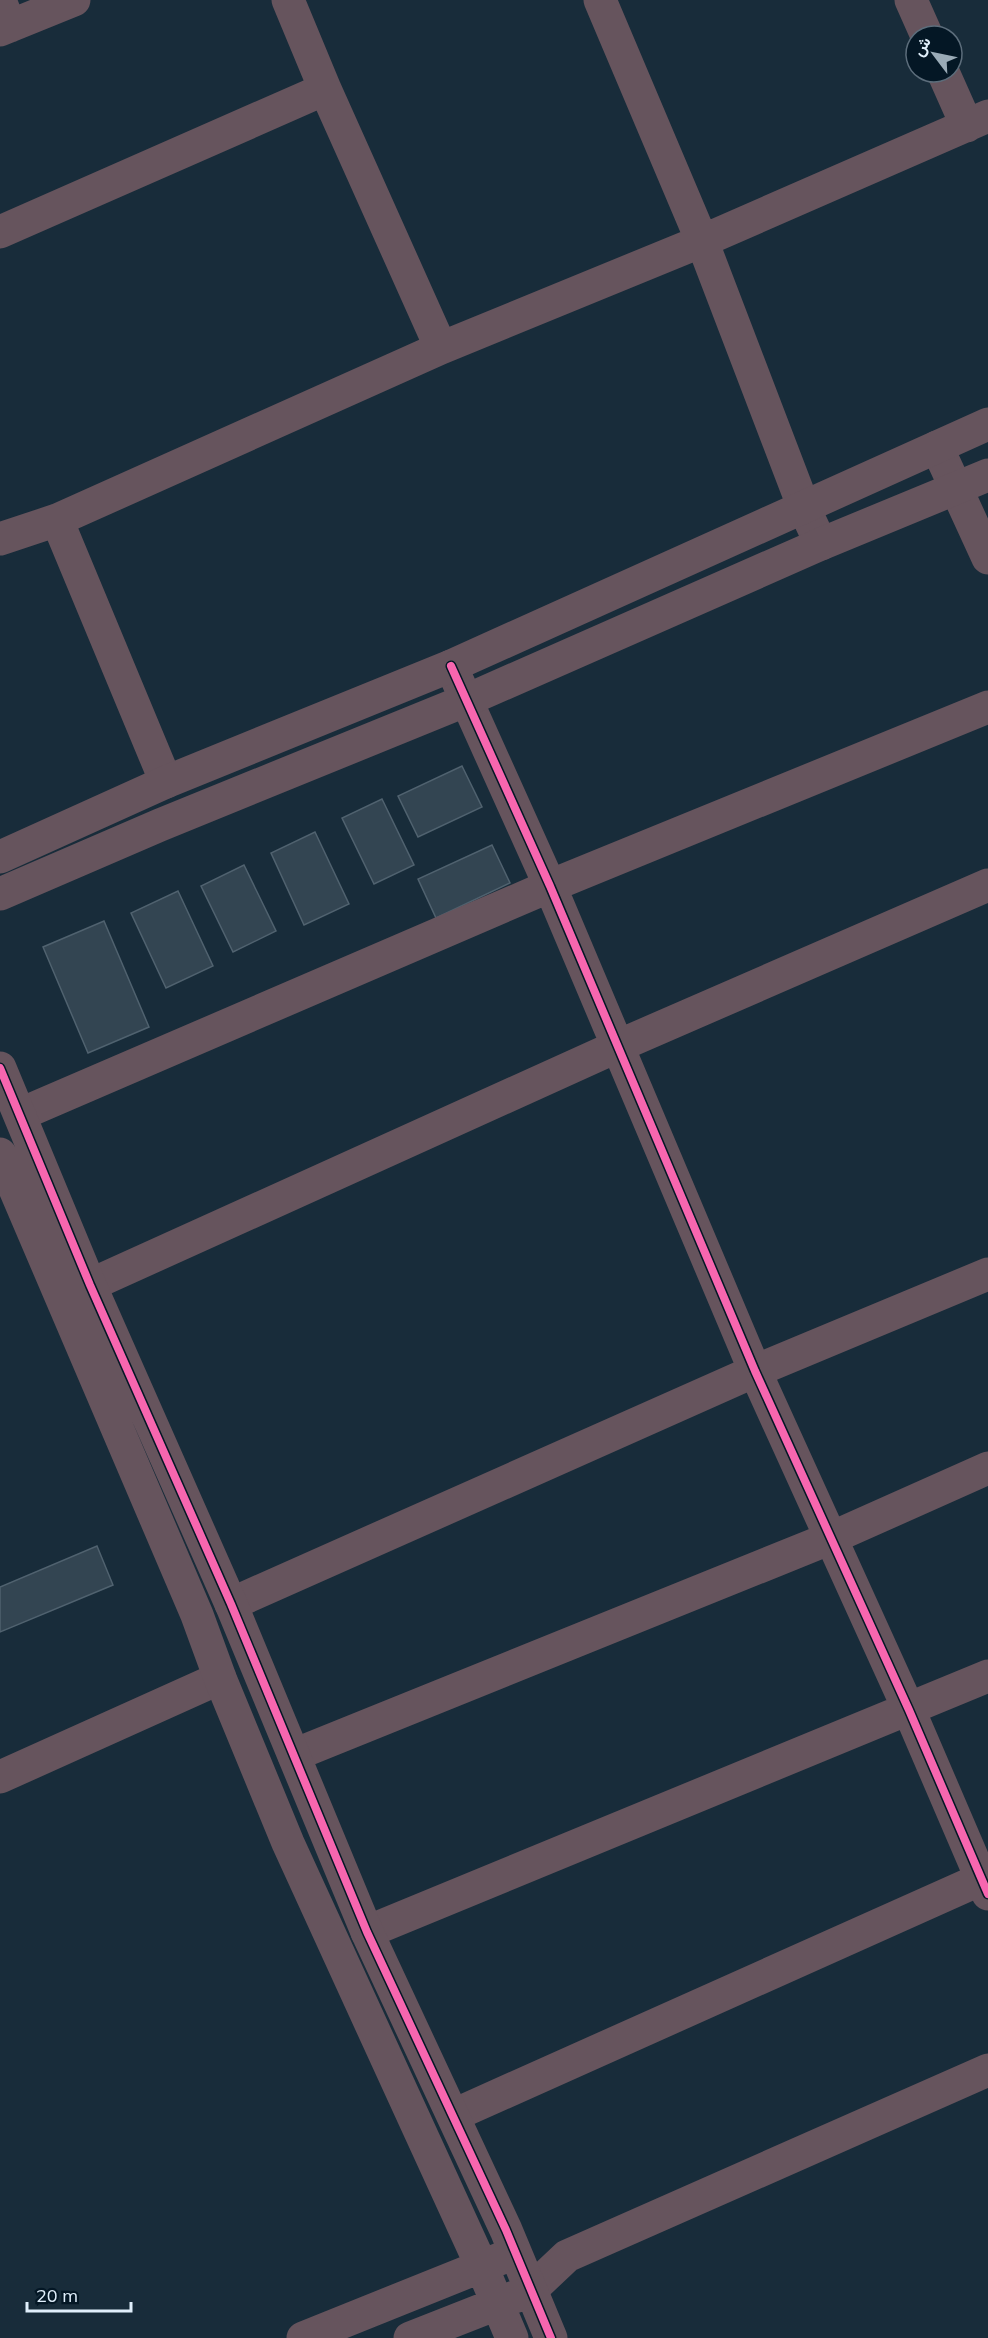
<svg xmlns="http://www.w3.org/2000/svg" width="988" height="2338" font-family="Mulish,Vazirmatn,sans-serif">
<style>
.building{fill:#334552;stroke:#50626f;stroke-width:1.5}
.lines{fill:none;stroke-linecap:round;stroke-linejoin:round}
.minor{stroke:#66545d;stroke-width:33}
.tertiary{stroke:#66545d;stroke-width:33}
.cycleway-casing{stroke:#041725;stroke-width:11}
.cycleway{stroke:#f766af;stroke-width:8}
</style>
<rect width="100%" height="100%" fill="#182c3a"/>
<path class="building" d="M462 766 482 807 418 837 398 796Z
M382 799 414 865 374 884 342 818Z
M315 832 349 904 304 925 271 853Z
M492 845 510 883 436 918 418 879Z
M244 865 276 931 233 952 201 886Z
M178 891 213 966 166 988 131 913Z
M104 921 149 1027 88 1053 43 947Z
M97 1546 113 1585 0 1632V1587Z"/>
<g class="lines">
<path class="minor" d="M0 0 10 26
M288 0 325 89 441 348
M600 0 702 241 804 508 821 544
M911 0 927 36
M0 30 74 0
M943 72 967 126
M0 232 325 89
M937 447 988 558
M57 520 166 782
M0 539 57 520 441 348 702 241 988 116
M451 666 550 886 755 1371 909 1710 988 1894
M21 1114 550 886 988 707
M90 1285 618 1046 988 885
M231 1604 755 1371 988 1274
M294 1755 831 1538 988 1468
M0 1777 220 1678
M367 1932 988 1676
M454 2115 988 1876
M531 2290 567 2256 988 2070"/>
<path class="tertiary" d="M0 857 166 782 451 666 988 424
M0 894 160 825 467 700 821 544 988 475
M0 1068 90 1285 231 1604 367 1932 506 2230 551 2338
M0 1154 197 1615 220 1678 288 1843 482 2267 512 2338
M303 2338 502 2258
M410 2338 517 2296"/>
<defs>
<path id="cycleway" d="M451 666 550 886 755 1371 909 1710 988 1894
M0 1068 90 1285 231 1604 367 1932 506 2230 551 2338"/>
</defs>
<use href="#cycleway" class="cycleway-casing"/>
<use href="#cycleway" class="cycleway"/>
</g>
<g transform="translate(934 54) rotate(302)"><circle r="28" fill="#041725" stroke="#5c6d7b" stroke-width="1.5"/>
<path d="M0-4.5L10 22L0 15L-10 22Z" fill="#9aabb7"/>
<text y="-9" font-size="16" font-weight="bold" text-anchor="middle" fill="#e0effb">ش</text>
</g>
<path d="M27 2302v9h104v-9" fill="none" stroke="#e0effb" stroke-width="3"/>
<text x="36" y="2302" font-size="18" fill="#e0effb" stroke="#041725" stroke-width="4.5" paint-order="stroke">20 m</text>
</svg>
